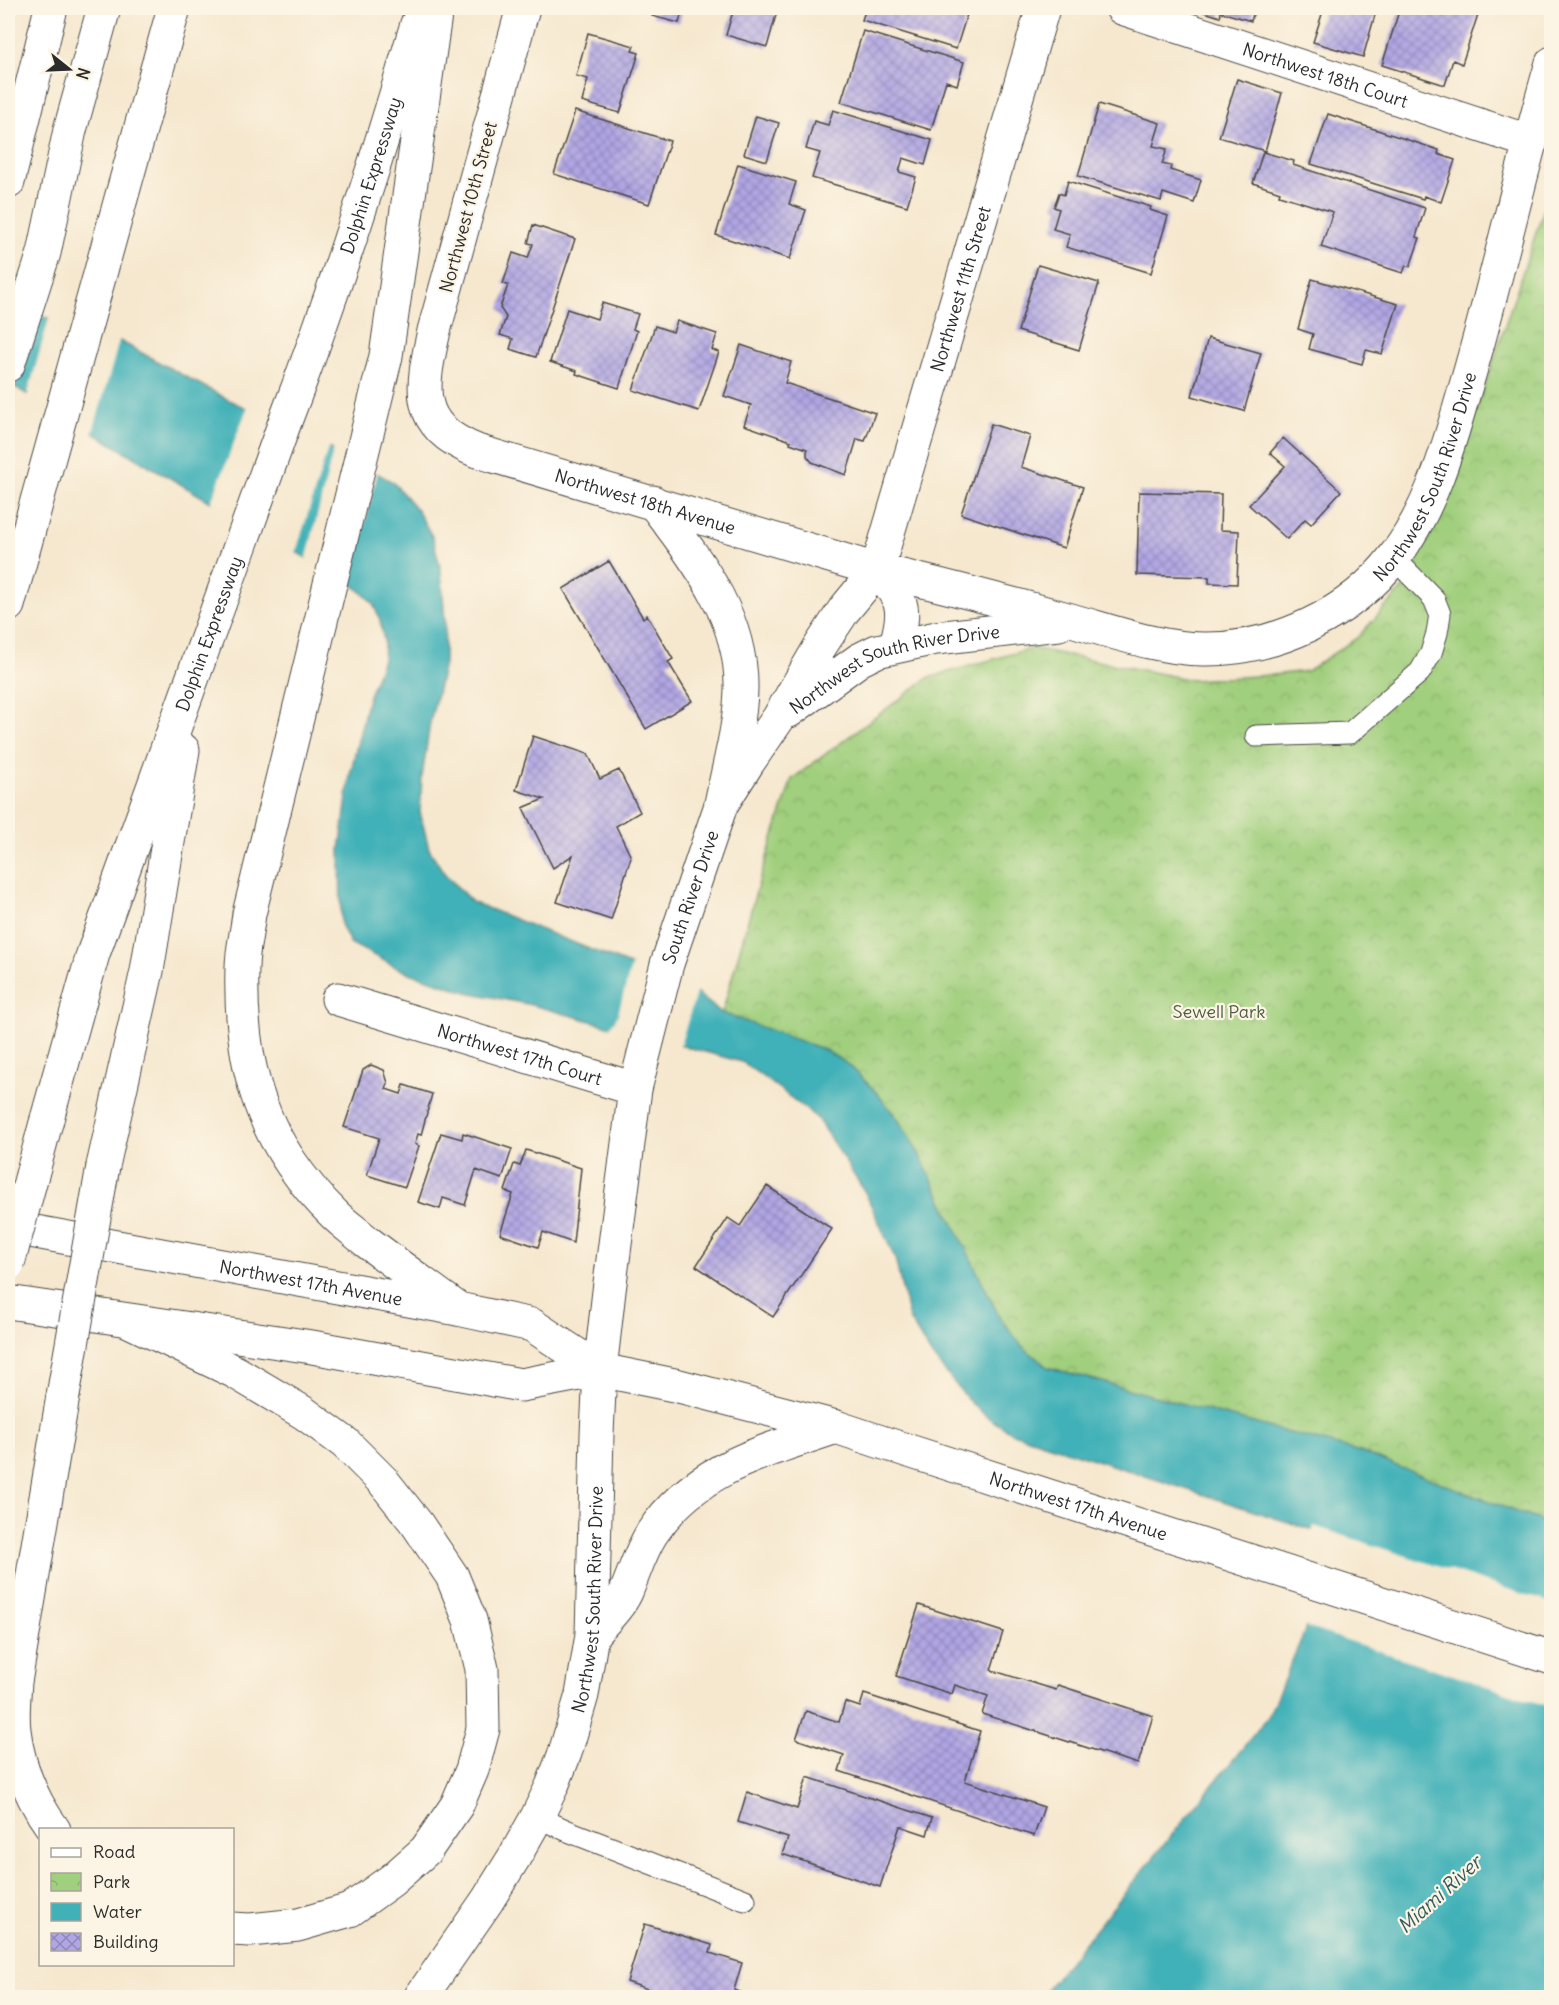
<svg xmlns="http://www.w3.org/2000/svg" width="1559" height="2005" font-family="Delius,sans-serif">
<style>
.park{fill:url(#park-crowns);stroke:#667d54;stroke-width:1.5}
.water{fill:#41b1b8;stroke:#366e72;stroke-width:1.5}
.pier{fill:#f6e8cf}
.building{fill:url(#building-cross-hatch)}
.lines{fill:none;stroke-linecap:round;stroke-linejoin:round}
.lane-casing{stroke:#494744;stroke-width:23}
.street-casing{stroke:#494744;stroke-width:35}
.secondary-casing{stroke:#494744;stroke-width:35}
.highway-casing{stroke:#494744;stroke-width:35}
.lane{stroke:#fff;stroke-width:21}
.street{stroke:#fff;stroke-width:33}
.secondary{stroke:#fff;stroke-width:33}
.highway{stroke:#fff;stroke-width:33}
.highway-bridge-casing{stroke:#494744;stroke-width:35;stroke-linecap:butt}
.highway-bridge{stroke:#fff;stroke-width:33}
.labels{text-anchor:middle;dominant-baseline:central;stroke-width:4.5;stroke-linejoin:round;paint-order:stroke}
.street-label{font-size:18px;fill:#2b2b2b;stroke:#fcf5e5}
.park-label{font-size:18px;fill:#4e5c44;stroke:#fcf5e5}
.water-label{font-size:20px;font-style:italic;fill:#335a5c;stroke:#fcf5e5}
</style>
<defs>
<pattern id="park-crowns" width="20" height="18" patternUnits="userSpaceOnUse" patternTransform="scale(1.5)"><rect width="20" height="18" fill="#a0cf7d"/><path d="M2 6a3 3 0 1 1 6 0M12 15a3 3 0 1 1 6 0" fill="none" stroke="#8ab26c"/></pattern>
<pattern id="building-cross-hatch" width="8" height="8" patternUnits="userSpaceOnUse" patternTransform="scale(1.5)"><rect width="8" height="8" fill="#b1a6e4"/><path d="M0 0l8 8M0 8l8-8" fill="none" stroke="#9087b9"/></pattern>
</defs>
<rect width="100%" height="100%" fill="#fcf5e5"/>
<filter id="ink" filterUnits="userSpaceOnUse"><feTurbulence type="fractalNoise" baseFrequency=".0167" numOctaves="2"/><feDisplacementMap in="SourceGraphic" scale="12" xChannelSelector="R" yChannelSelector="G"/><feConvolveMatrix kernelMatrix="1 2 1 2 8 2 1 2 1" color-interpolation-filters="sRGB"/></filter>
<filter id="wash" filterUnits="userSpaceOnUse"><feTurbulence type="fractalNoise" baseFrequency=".008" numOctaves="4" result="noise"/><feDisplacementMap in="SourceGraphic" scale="24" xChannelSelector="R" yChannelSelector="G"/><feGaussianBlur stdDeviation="1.35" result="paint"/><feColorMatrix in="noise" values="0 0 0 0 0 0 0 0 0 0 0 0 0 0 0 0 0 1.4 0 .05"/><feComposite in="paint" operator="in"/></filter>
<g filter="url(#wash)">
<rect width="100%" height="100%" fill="#f6e8cf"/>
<path class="park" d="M1551 188V1525L1360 1452 1047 1367 1022 1346 1000 1318 917 1150 897 1118 875 1091 849 1065 722 1013 758 885 792 779 928 678 1032 648 1192 680 1272 675 1307 671 1357 638 1403 588 1442 513Z"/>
<path class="water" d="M8 308 103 332 227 399 346 456 393 482 417 510 433 538 441 571 445 621 444 664 430 723 422 777 420 812 429 849 444 873 472 902 692 990 722 1013 825 1050 849 1065 875 1091 897 1118 917 1150 1000 1318 1022 1346 1047 1367 1360 1452 1551 1525V1997H1040L1268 1717 1304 1633 1334 1537 1013 1433 990 1419 971 1403 932 1356 909 1319 895 1258 865 1192 817 1118 781 1090 742 1062 532 1005 467 992 404 971 350 943 341 924 340 850 350 775 368 698 383 659 384 641 380 620 373 603 356 587 8 383Z"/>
<path class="pier" d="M50 315 104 329 120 338 92 435 27 397Z
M248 406 329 445 295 555 210 505Z
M334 447 378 470 349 587 306 561Z
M632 963 697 990 679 1049 607 1029 614 1022 618 1014Z
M1314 1526 1551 1603V1707L1303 1626 1331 1539 1312 1533Z"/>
<g id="blocks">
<path class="building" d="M654 8H683L679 23 652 16Z
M734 8H778L767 47 726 35Z
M866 8H969L956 49 862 20Z
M1192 8H1255L1251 21 1221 12 1220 17Z
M1324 8H1377L1363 57 1313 42Z
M1400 8H1480L1462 64 1453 60 1445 85 1382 65Z
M863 31 964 62 957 85 946 81 931 130 841 102Z
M588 33 634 46 632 51 639 53 620 113 582 102 588 79 576 76Z
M1237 79 1282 93 1265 151 1219 137Z
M1099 104 1160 123 1153 146 1167 149 1162 164 1171 166 1170 170 1201 180 1194 203 1163 193 1161 201 1078 176Z
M833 110 932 140 925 165 903 158 899 172 916 177 907 206 812 178 820 153 806 149 814 121 828 125Z
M575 111 670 141 649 204 554 174Z
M1328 114 1439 150 1438 154 1455 160 1441 202 1424 196 1423 199 1311 164Z
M756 116 779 123 767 161 744 154Z
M1263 152 1294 161 1293 165 1425 208 1416 237 1420 238 1410 267 1406 265 1403 273 1321 247 1333 212 1279 195 1280 192 1253 183Z
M738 164 796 182 789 204 806 210 790 259 716 235Z
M1068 181 1151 207 1150 210 1168 216 1151 273 1066 247 1070 234 1053 229 1059 209 1054 207 1059 193 1064 195Z
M533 225 575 239 536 357 510 349 513 339 500 335 506 317 500 308 508 285 503 284 513 253 528 258 533 244 528 243Z
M1038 265 1099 283 1079 350 1018 331Z
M1312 279 1398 304 1382 354 1366 350 1362 364 1309 349 1313 334 1298 329Z
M602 303 638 314 633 329 637 331 619 388 576 374 577 371 550 362 567 309 597 319Z
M677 321 717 334 712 350 719 352 699 411 633 390 655 326 673 332Z
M1208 338 1261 353 1244 411 1192 396Z
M741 345 791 362 785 383 875 413 865 441 857 439 846 475 812 462 807 456V449L790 443 791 441 744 425 751 405 724 396Z
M991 424 1030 436 1021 467 1083 487 1064 548 961 514Z
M1283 438 1341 491 1311 524 1305 519 1287 539 1249 505 1285 466 1270 453Z
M1139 492 1221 494 1220 530 1239 531 1237 584 1209 583V577L1137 575Z
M609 561 643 618 647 615 673 659 668 662 692 701 646 729 563 589Z
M533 736 588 754 600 779 619 770 640 812 616 826 631 857 611 920 557 902 573 855 553 868 523 808 544 799 516 790Z
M371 1065 384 1070 388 1083 386 1089 401 1094 404 1085 432 1094 421 1135 418 1134 415 1144 419 1146 405 1187 367 1175 379 1138 344 1127 363 1070Z
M441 1133 462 1139 463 1133 512 1149 502 1179 476 1170 465 1205 443 1198 440 1209 418 1202Z
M526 1150 581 1168 573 1243 543 1232 538 1247 500 1234 513 1194 505 1191 514 1164 520 1166Z
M767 1186 832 1229 773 1317 696 1266 728 1218 740 1226Z
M919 1605 1003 1632 991 1670 1056 1690 1058 1685 1153 1716 1138 1764 982 1714 988 1696 955 1685 952 1694 896 1676Z
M864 1694 980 1731 965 1781 1044 1807 1034 1836 839 1771 844 1755 796 1739 806 1711 839 1722 845 1702 860 1707Z
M807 1777 932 1818 927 1835 900 1826 880 1887 782 1854 788 1838 738 1822 747 1792 797 1809Z
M645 1924 712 1945 710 1953 742 1963 734 1990 758 1998H674L627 1982Z"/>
</g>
</g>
<g filter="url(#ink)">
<use href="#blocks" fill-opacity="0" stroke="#494744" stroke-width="1.5"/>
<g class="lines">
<defs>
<path id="lane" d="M1256 736 1350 733 1420 672 1431 653 1437 633 1440 614 1434 599 1394 558
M537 1817 568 1831 745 1900"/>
<g id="street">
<path id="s1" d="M523 8 434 331C421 389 413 425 477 451L877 570 1043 8"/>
<path id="s2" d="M1122 8 1531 142"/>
<path d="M653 502C695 558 743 616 741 690 740 727 728 768 721 804"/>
<path id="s3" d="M338 999 635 1089"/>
</g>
<g id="secondary">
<path id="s4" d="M877 570C942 585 1006 602 1071 620 1114 632 1157 648 1203 649 1275 650 1352 614 1395 556 1433 506 1450 441 1467 382 1498 276 1521 168 1552 63"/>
<path d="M877 570C903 601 907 605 896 645"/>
<path id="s5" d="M789 711 859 660 877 651 936 638 1059 624"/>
<path id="s6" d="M8 1227 458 1309 532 1325 600 1370"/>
<path id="s7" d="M8 1302 312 1347 521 1385 600 1370 679 1386 836 1427 878 1441 1552 1658"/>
<path d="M592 1635C603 1622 619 1607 626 1592 635 1571 640 1552 652 1533 697 1466 765 1452 836 1427"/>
<path id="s8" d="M420 1998 487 1901 515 1856 537 1817 552 1786 565 1753 582 1695 592 1635 597 1434 600 1370 609 1291 635 1089 667 964 721 805 749 761 778 719 821 645 844 610 877 570"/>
</g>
<g id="highway">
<path d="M436 8 386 356 249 914C247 932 242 950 242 968 239 1068 262 1144 335 1215 344 1224 356 1232 366 1241 396 1264 427 1286 458 1309"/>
<path d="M8 182 51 8"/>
<path d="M8 365 44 253 70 130 104 8"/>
<path d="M8 605 174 8"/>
<path id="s9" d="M47 1119 93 954 286 419C336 289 378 157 417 24"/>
<path d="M103 1166 147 971 183 750"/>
<path d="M131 1322 235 1372 304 1413 345 1443 383 1481 417 1524 452 1576 470 1620 482 1669 483 1729 472 1770 457 1805 426 1850 392 1880 350 1910 298 1925 250 1930 232 1929"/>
<path d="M54 1830C32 1800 18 1767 14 1730 12 1714 14 1698 15 1682L63 1396"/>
</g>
</defs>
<use href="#lane" class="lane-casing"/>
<use href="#street" class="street-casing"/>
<use href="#secondary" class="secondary-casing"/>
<use href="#highway" class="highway-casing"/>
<use href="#lane" class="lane"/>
<use href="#street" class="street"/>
<use href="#secondary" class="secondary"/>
<use href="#highway" class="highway"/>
<defs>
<path id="highway-bridge" d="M8 1264 47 1119
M63 1396 103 1166"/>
</defs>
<use href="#highway-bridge" class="highway-bridge-casing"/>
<use href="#highway-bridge" class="highway-bridge"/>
</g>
</g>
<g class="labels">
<g class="street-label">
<text stroke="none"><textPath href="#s2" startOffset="214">Northwest 18th Court</textPath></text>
<text stroke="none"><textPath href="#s9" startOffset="998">Dolphin Expressway</textPath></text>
<text transform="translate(468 207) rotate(-75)">Northwest 10th Street</text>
<text stroke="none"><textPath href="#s1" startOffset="1191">Northwest 11th Street</textPath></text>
<text stroke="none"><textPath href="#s4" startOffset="642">Northwest South River Drive</textPath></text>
<text stroke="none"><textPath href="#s1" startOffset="656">Northwest 18th Avenue</textPath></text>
<text stroke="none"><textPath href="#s9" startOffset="512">Dolphin Expressway</textPath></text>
<text stroke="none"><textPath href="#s5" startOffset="117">Northwest South River Drive</textPath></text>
<text stroke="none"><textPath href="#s8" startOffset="1155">South River Drive</textPath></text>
<text stroke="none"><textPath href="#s3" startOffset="190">Northwest 17th Court</textPath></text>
<text stroke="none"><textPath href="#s6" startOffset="308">Northwest 17th Avenue</textPath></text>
<text stroke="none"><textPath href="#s7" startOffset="1098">Northwest 17th Avenue</textPath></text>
<text stroke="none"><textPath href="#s8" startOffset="442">Northwest South River Drive</textPath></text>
</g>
<g class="park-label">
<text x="1219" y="1011">Sewell Park</text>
</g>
<g class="water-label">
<text transform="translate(1439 1894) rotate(-42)">Miami River</text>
</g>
</g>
<rect width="1559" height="2005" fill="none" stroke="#fcf5e5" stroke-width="30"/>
<rect x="39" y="1828" width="195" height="138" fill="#fcf5e5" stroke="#a8a49b" stroke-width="1.5"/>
<rect x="51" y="1848" width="30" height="9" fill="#ffffff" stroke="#a8a49b" stroke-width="1.5"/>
<text x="93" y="1858" font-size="18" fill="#2b2b2b">Road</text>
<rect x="51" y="1873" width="30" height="18" fill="url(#park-crowns)" stroke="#a8a49b" stroke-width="1.5"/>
<text x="93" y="1888" font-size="18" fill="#2b2b2b">Park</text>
<rect x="51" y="1903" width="30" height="18" fill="#41b1b8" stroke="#a8a49b" stroke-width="1.5"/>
<text x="93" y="1918" font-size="18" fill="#2b2b2b">Water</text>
<rect x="51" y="1933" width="30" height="18" fill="url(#building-cross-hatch)" stroke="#a8a49b" stroke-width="1.5"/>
<text x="93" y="1948" font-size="18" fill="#2b2b2b">Building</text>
<g transform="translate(69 69) rotate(108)" stroke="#fcf5e5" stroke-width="4.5" paint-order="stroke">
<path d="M0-4.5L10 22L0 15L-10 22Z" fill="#2b2b2b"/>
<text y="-9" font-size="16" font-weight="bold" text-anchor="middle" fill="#2b2b2b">N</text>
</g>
</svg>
